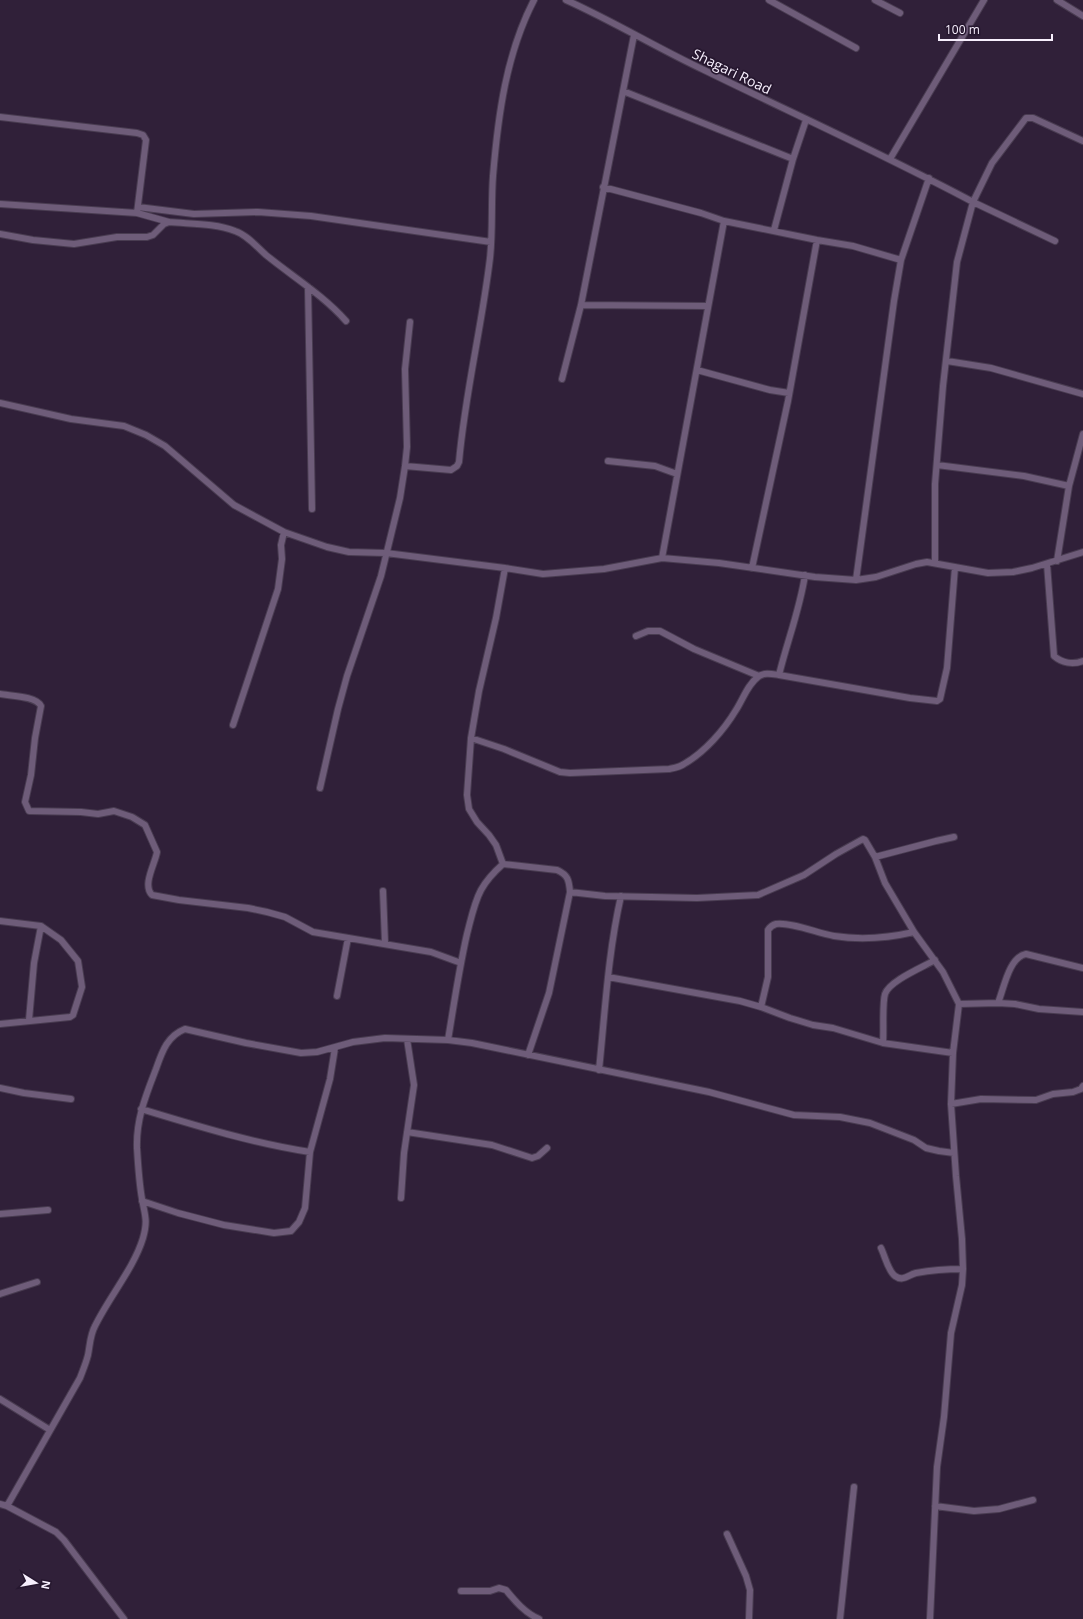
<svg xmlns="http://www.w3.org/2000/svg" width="1083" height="1619" font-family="'Open Sans',sans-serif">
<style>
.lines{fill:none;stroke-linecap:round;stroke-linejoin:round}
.street-casing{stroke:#493c51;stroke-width:8}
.street{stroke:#6e5c79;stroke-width:6}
.labels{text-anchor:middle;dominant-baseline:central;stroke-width:3.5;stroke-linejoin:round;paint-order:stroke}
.street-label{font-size:14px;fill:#f7effd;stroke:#26172f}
</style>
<rect width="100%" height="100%" fill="#302039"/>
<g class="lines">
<defs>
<path id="street" d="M566 0C613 21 657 48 704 70 794 114 885 155 973 202L957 262 943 386 935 484V563
M769 0 856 48
M875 0 900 13
M1057 0 1083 16
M623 91 793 159
M0 117 137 133 143 135 146 140 137 213
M890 159 984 0
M603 187 701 213 724 221 817 240 853 246 901 260
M0 204 137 213 169 222
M138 207 194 214 258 212 311 216 491 242
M774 230 793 159 806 120
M0 234 33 240 74 244 117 237H147L153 235 164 224 169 222C190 224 215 223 235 231 247 235 257 247 266 255 293 277 323 295 346 321
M1055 241 973 202 992 163 1026 118H1033L1083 141
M308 287 312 509
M581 305 708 306
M947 361 991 368 1083 394
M697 370 770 390 789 393
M562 379 581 305 634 35
M0 403 71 419 124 426 146 435 165 446 234 505 284 532 327 547 349 552 386 553 505 568 543 574 604 569 662 558 719 563 815 577 856 580 876 577 916 564 927 562 988 573 1013 572 1032 568 1083 552
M608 461 655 466 677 474
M937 465 1024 476 1069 486
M405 466 451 470 457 466 459 462C465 393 482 326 490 258 493 231 491 203 493 176 498 116 506 54 534 0
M662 558 724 221
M1057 561 1069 486 1083 434
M1047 564 1054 656C1062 663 1073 665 1083 661
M752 568 788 401 817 240
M856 580 894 301 901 260 929 178
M636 636 648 631H660L694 649 759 676
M779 675 910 698 937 701 940 699 947 668 955 567
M0 694C11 696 36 696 41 706L35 738 31 775 25 802 29 811 81 812 98 814 114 811 132 817 145 825 157 852C155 864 142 885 152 895L179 900 248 908 267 912 285 917 313 932 431 952 461 963
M233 725 278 589 282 559 281 545 284 532
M471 738 504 749 560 772 570 773 669 769C674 768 680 767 684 764 705 752 724 730 736 710 743 699 748 684 758 677 764 672 772 674 779 675 787 642 800 609 805 575
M320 788 338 709 347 676 381 576 400 498 405 466 407 447 405 369 410 322
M875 857 936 841 954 837
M503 864 557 870C568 875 569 880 570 892L549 993 528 1055
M383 891 385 943
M570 892 605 896 697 898 758 895 804 875 836 854 863 839 865 840 875 857 885 883 914 932 943 972 959 1004 953 1053 951 1104 956 1176 962 1239 963 1269 962 1285 951 1333 944 1417 937 1467 930 1619
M0 921 41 926 61 940 78 961 82 987 73 1015 70 1017 0 1024
M608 977 740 1001 761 1007 790 1018 813 1025 833 1028 883 1043 953 1053
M337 996 348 938
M998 1003C1004 988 1009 957 1026 954L1083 968
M959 1004 998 1003 1015 1004 1039 1009 1083 1012
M761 1007 768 977V930C770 927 772 925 776 924 791 922 817 933 834 936 860 940 888 938 914 932
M29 1020 34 963 41 926
M448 1040C454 1004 459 969 467 934 471 919 474 903 481 890 487 879 494 872 503 864L496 845 489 835 477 822 469 809 467 795 471 738 479 691 496 618 505 568
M883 1043C884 1031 882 1004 885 994 889 981 923 967 935 960
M599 1070C605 1012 608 953 621 896
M0 1088 24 1093 71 1099
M951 1104 981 1099 1036 1100 1053 1094 1073 1092 1081 1089 1083 1086
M141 1109C197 1126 252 1143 310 1152
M407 1132 492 1145 532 1158 538 1156 547 1148
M401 1198 404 1153 414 1085 407 1039
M142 1201 178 1213 224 1225 274 1233 291 1231 299 1222 305 1208 310 1152 330 1079 335 1048
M0 1214 48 1210
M881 1248C885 1256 888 1271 895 1276 903 1282 908 1275 916 1273 932 1270 947 1269 963 1269
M0 1294 37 1282
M0 1399 50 1430
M0 1504 7 1506 56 1532 64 1540 124 1619
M7 1506 80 1378C83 1370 86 1363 88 1355 90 1345 90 1335 95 1326 109 1297 134 1268 143 1238 148 1220 145 1216 142 1199 139 1182 138 1165 137 1148 136 1119 146 1095 156 1069 162 1052 167 1036 185 1029L246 1043 301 1053 317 1052 353 1042 385 1038 448 1040 472 1043 709 1092 794 1115 840 1117 870 1123 914 1140 926 1148 939 1151 954 1153
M935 1506 974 1511 999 1509 1033 1500
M727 1534 746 1576 750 1590 749 1619
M461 1591H490L499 1588 506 1590C515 1601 525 1613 539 1619
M840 1619 854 1487"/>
</defs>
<use href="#street" class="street-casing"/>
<use href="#street" class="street"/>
</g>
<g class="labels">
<g class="street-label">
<text transform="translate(732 71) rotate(26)">Shagari Road</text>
</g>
</g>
<g transform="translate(36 1583) rotate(101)" stroke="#26172f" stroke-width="3" paint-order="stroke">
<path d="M0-3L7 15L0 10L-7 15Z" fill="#f7effd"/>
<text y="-6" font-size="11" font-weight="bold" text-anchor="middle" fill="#f7effd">N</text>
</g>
<path d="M939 34v6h113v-6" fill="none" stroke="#f7effd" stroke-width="2"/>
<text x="945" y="34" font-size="12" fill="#f7effd" stroke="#26172f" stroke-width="3" paint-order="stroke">100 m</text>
</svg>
